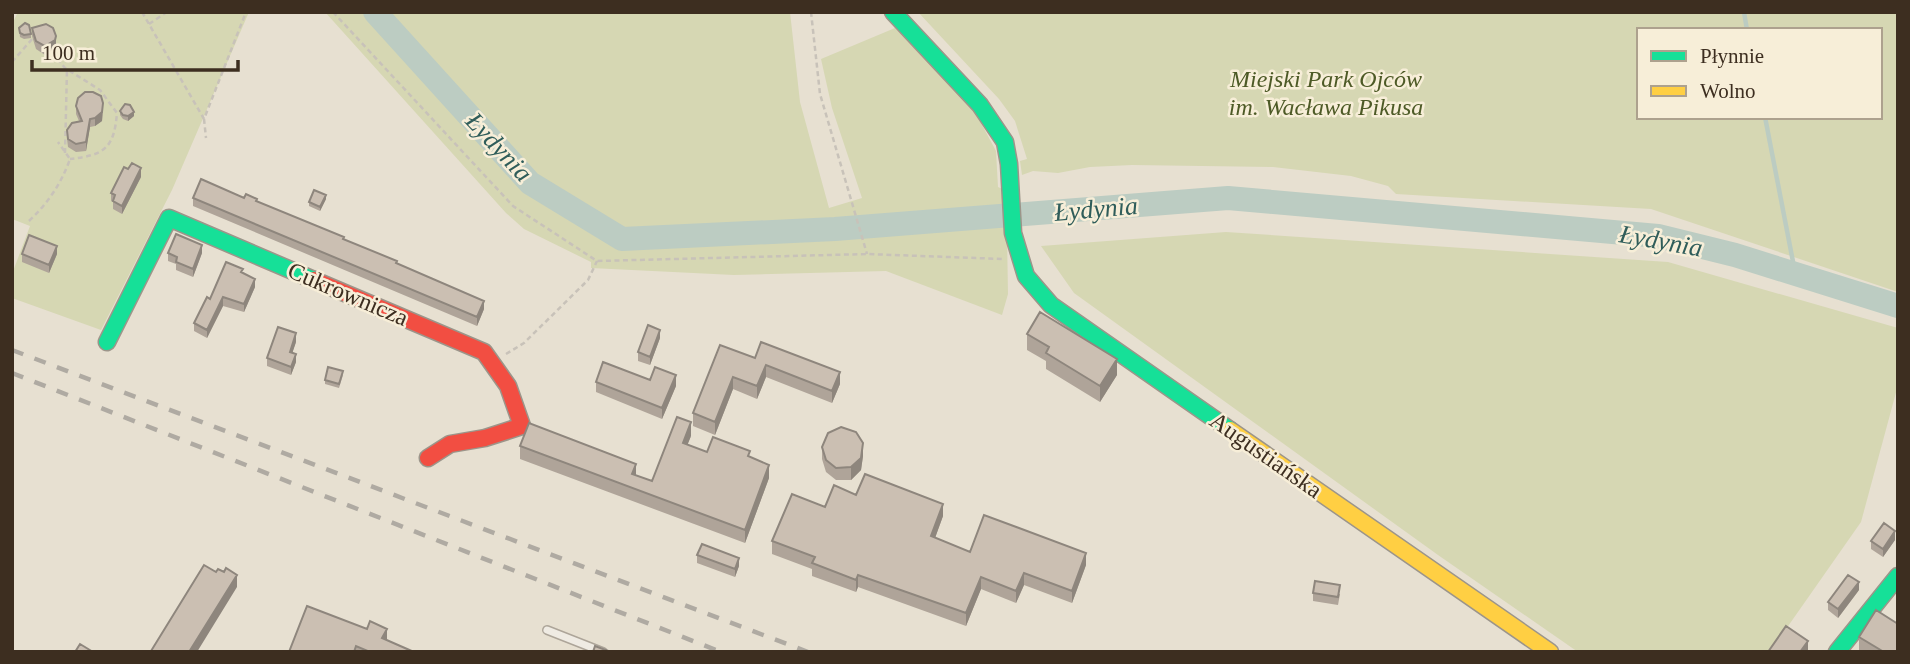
<svg xmlns="http://www.w3.org/2000/svg" width="1910" height="664" font-family="'Times New Roman',serif">
<style>
.green{fill:#d6d7b3;fill-rule:evenodd}
.lines{fill:none;stroke-linecap:round;stroke-linejoin:round}
.stream{stroke:#bcccc2;stroke-width:4.5}
.river{stroke:#bcccc2;stroke-width:24}
.lane-casing{stroke:#ada599;stroke-width:10}
.fast-casing{stroke:#9c958a;stroke-width:19}
.slow-casing{stroke:#9c958a;stroke-width:19}
.jam-casing{stroke:#9c958a;stroke-width:19}
.path{stroke:#c8c2b9;stroke-width:2.5;stroke-dasharray:5 3.5;stroke-linecap:butt}
.lane{stroke:#efebe3;stroke-width:7}
.fast{stroke:#16e098;stroke-width:16}
.slow{stroke:#ffcf43;stroke-width:16}
.jam{stroke:#f24e42;stroke-width:16}
.rail{stroke:#afaaa2;stroke-width:4.5;stroke-dasharray:12 12;stroke-linecap:butt}
.wall{fill:#afa499}
.shaded-wall{fill:#8e867d}
.building{fill:#cbbfb2;stroke:#8e867d;stroke-width:2}
.labels{text-anchor:middle;dominant-baseline:central;stroke-width:5;stroke-linejoin:round;paint-order:stroke}
.park-label{font-size:24px;font-style:italic;fill:#4d5a26;stroke:#f7eed8}
.street-label{font-size:24px;fill:#3d2e20;stroke:#f7eed8}
.water-label{font-size:26px;font-style:italic;fill:#2f5d5a;stroke:#f7eed8}
</style>
<rect width="100%" height="100%" fill="#e7e0d1"/>
<path class="green" d="M18 12H249L172 190 101 330 12 298V274L30 226 12 219V24Z
M325 12H790L800 102 829 208 862 198 832 108 821 59 895 28 974 110 996 151 998 187 1011 193 1007 235 1008 294 1002 315 886 271 734 275 591 268V262L524 229 506 213Z
M918 12H1898V292L1651 209 1396 194 1388 186 1351 176 1273 167 1132 165 1090 167 1058 173 1033 171 1022 175 1020 161 1027 159 1015 121 999 99ZM1639 30H1880V117H1639Z
M1226 232 1668 262 1898 328V385L1861 522 1770 652H1578L1438 555 1074 293 1041 246Z"/>
<g class="lines">
<path class="stream" d="M1744 12 1747 30
M1765 117 1795 272"/>
<path class="river" d="M375 12 530 183 622 239 835 229 1228 198 1658 236 1735 255 1898 306"/>
<defs>
<path id="lane" d="M547 630 603 652"/>
<path id="fast" d="M893 12 980 105 1005 142 1009 164 1013 233 1026 276 1051 305 1230 430
M107 342 169 218 314 280
M1837 652 1898 576"/>
<path id="slow" d="M1230 430 1550 652"/>
<path id="jam" d="M314 280 484 352 508 386 522 426 485 438 450 444 428 458"/>
</defs>
<use href="#lane" class="lane-casing"/>
<use href="#fast" class="fast-casing"/>
<use href="#slow" class="slow-casing"/>
<use href="#jam" class="jam-casing"/>
<path class="path" d="M142 12 204 119 246 12
M333 12 513 206 597 261 867 254 1003 259
M811 12 820 94 867 254
M149 24 167 12
M52 52 65 68 100 90 117 113C114 149 104 155 70 159
M12 62 33 38
M204 119 206 138
M65 153 67 69
M29 221C48 203 61 184 70 159L58 142
M506 354 524 343 588 280 597 261"/>
<use href="#lane" class="lane"/>
<use href="#fast" class="fast"/>
<use href="#slow" class="slow"/>
<use href="#jam" class="jam"/>
<path class="rail" d="M12 350 808 652
M12 373 721 652"/>
</g>
<path class="wall" d="M19 28 31 34V38L24 39 20 37Z
M32 28 56 44 55 48 45 55 36 49 32 36Z
M76 106 103 112 102 121 95 126 90 127 86 151 76 152 68 147 67 139V130L79 121 76 114Z
M120 111 134 116 128 121 123 119 120 115Z
M141 177 122 214 113 209V202L111 201V193Z
M193 198 257 201 397 264 484 309 477 326 193 206Z
M326 199 320 211 309 206V202Z
M168 253H202L193 277 176 270V264L168 261Z
M22 254H57L49 273 22 262Z
M243 273 255 287 244 312 223 306 207 338 194 331V323L210 299Z
M1027 334 1117 375 1100 402 1046 369V361L1027 350Z
M660 338 650 365 638 361V352Z
M296 342 292 353 296 362 291 375 267 366V358Z
M720 345 755 358 840 384 832 403 766 377 757 399 733 389 715 435 693 426V413Z
M343 375 339 388 325 384V380Z
M650 380 676 386 662 419 596 392V382Z
M691 436 687 445 707 452 750 457 769 478 745 543 520 459V446L636 475 652 481Z
M822 447 863 456 861 470 851 480H836L826 472 822 459Z
M856 495 943 516 935 538 970 552 1086 565 1072 603 1024 585 1016 603 981 589 966 626 858 587 856 592 812 576V569L772 554V541L825 507Z
M1895 540 1883 557 1871 549V541Z
M697 555 739 566 735 577 697 563Z
M1859 590 1838 618 1828 610V602Z
M1313 593 1340 594 1338 605 1313 601Z
M1859 637 1898 652H1859Z
M387 640 414 652H289Z"/>
<path class="shaded-wall" d="M56 36V44L55 48 45 55V46Z
M103 103 102 121 95 126V118Z
M134 112V116L128 121V116Z
M90 119V127L86 151V142Z
M141 168V177L122 214V206Z
M326 195V199L320 211V207Z
M202 245V253L193 277V269Z
M57 246V254L49 273V265Z
M255 279V287L244 312V304Z
M223 297V306L207 338V330Z
M484 301V309L477 326V317Z
M660 330V338L650 365V357Z
M296 333V342L290 360V352Z
M296 354V362L291 375V367Z
M1117 359V375L1100 402V386Z
M766 365V377L757 399V386Z
M840 372V384L832 403V391Z
M676 375V386L662 419V408Z
M733 377V389L715 435V422Z
M691 422V436L683 456V443Z
M863 443V456L861 470 851 480V467Z
M636 464V477L632 474Z
M769 465V478L745 543V530Z
M943 504V516L931 549V536Z
M1895 531V540L1883 557V549Z
M1086 553V565L1072 603V591Z
M739 558V566L735 577V569Z
M1024 573V585L1016 603V591Z
M237 575V587L197 652H189Z
M858 575V587L856 592V580Z
M981 577V589L966 626V613Z
M1859 582V590L1838 618V609Z
M387 629V645L382 638Z
M1808 641V652H1800Z"/>
<path class="building" d="M25 23 29 25 31 34 24 35 20 33 19 28Z
M46 24 53 28 56 36 55 40 45 46 36 41 32 28Z
M85 92H93L101 96 103 103 102 112 95 118 90 119 86 142 76 144 68 139 67 130 72 123 82 121 76 106 78 98Z
M125 104 130 105 134 112 128 116 123 115 120 111Z
M132 163 141 168 122 206 113 201 115 195 111 193 124 167 128 169Z
M201 179 244 198 246 194 257 199 256 201 344 237 343 239 397 261 396 263 484 301 477 317 193 198Z
M314 190 326 195 320 207 309 202Z
M176 234 202 245 193 269 176 262 177 257 168 253Z
M29 235 57 246 49 265 22 254Z
M226 262 243 269 241 272 255 279 244 304 223 297 207 330 194 323 207 297 210 299Z
M1040 312 1117 359 1100 386 1046 353 1049 347 1027 334Z
M648 325 660 330 650 357 638 352Z
M278 327 296 333 290 352 296 354 291 367 267 358Z
M761 342 840 372 832 391 766 365 757 386 733 377 715 422 693 413 720 345 755 358Z
M603 362 650 380 655 367 676 375 662 408 596 382Z
M328 367 343 371 339 384 325 380Z
M677 417 691 422 683 443 707 452 713 437 750 451 748 456 769 465 745 530 520 446 529 423 636 464 632 474 652 481Z
M841 427 856 432 863 443 861 458 851 467 836 468 826 460 822 447 828 433Z
M865 474 943 504 931 536 970 552 984 515 1086 553 1072 591 1024 573 1016 591 981 577 966 613 858 575 856 580 812 563 815 557 772 541 792 494 825 507 834 485 856 495Z
M1884 523 1895 531 1883 549 1871 541Z
M702 544 739 558 735 569 697 555Z
M204 565 216 572 218 569 224 572 226 568 237 575 189 652H153L151 651Z
M1848 575 1859 582 1838 609 1828 602Z
M1315 581 1340 585 1338 597 1313 593Z
M307 606 367 629 370 621 387 629 382 638 414 652H370L356 646 354 652H289Z
M1876 610 1898 624V652H1884L1859 637Z
M1786 626 1808 641 1800 652H1768Z
M80 644 93 652H75Z
M595 646 611 652H593Z"/>
<g class="labels">
<g class="park-label">
<text x="1326" y="79">Miejski Park Ojców<tspan x="1326" dy="28">im. Wacława Pikusa</tspan></text>
</g>
<g class="street-label">
<text transform="translate(348 294) rotate(23)">Cukrownicza</text>
<text transform="translate(1266 455) rotate(35)">Augustiańska</text>
</g>
<g class="water-label">
<text transform="translate(499 147) rotate(47)">Łydynia</text>
<text transform="translate(1096 209) rotate(-5)">Łydynia</text>
<text transform="translate(1661 241) rotate(10)">Łydynia</text>
</g>
</g>
<rect width="1910" height="664" fill="none" stroke="#3d2e20" stroke-width="28"/>
<rect x="1637" y="28" width="245" height="91" fill="#f7eed8" stroke="#ada18e" stroke-width="2"/>
<rect x="1651" y="51" width="35" height="10" fill="#16e098" stroke="#ada18e" stroke-width="2"/>
<text x="1700" y="63" font-size="21" fill="#3d2e20">Płynnie</text>
<rect x="1651" y="86" width="35" height="10" fill="#ffcf43" stroke="#ada18e" stroke-width="2"/>
<text x="1700" y="98" font-size="21" fill="#3d2e20">Wolno</text>
<path d="M32 60v10h206v-10" fill="none" stroke="#3d2e20" stroke-width="3.5"/>
<text x="42" y="60" font-size="21" fill="#3d2e20" stroke="#f7eed8" stroke-width="5" paint-order="stroke">100 m</text>
</svg>
